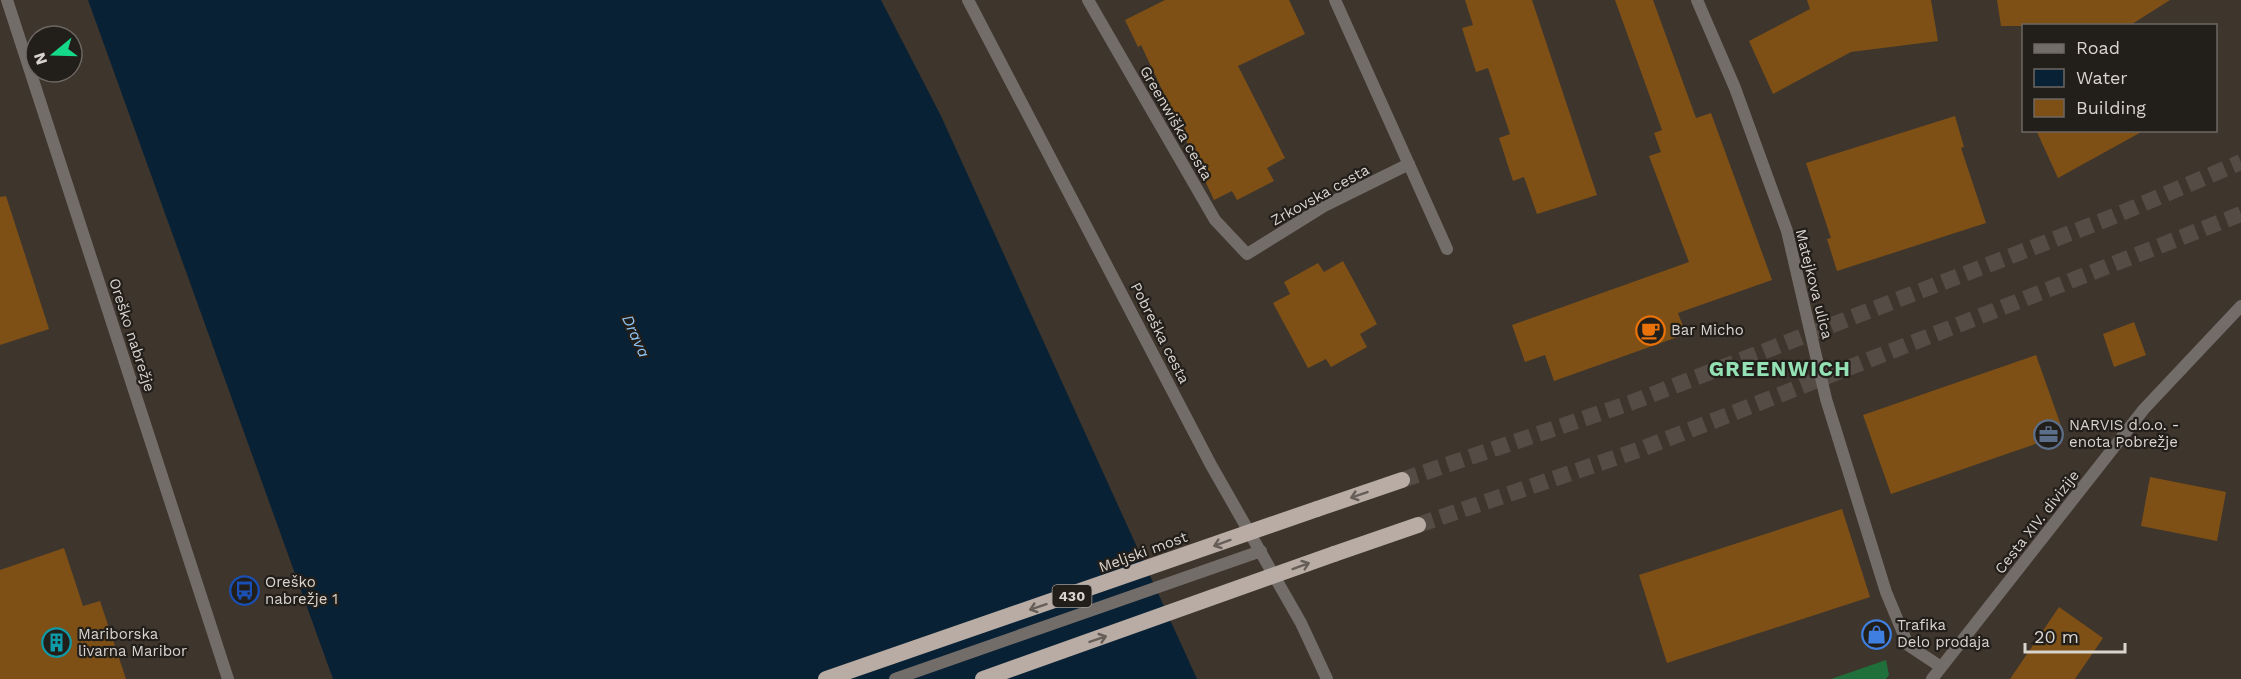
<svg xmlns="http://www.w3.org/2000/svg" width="2241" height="679" font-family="'Work Sans',sans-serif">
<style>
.green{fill:#1f703a}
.water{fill:#092134}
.building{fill:#7e5016}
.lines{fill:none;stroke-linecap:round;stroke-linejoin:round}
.trunk-tunnel{stroke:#554d45;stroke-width:16;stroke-dasharray:16 8;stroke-linecap:butt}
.minor{stroke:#736d6a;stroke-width:12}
.tertiary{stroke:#736d6a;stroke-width:12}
.trunk{stroke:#b8aca4;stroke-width:16}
.trunk-bridge{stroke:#b8aca4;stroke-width:16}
.oneway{stroke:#665e58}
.labels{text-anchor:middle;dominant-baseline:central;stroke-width:4.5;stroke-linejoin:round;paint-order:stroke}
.shield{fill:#221e1a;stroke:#a39d98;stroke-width:1.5}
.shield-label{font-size:14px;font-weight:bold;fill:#dad4ce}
.street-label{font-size:15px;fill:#dad4ce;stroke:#221e1a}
.poi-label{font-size:15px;fill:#dad4ce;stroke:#221e1a;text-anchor:start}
.water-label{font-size:16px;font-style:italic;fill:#91c7f7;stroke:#221e1a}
.district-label{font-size:21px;font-weight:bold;letter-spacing:1.5px;fill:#93e1b4;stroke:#221e1a}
</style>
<rect width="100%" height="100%" fill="#3e352d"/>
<path class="green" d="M1886 660 1889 675 1886 679H1831Z"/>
<path class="water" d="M88 0H881L941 116 1197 679H333Z"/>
<path class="building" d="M1165 0H1289L1305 34 1238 66 1285 158 1267 168 1274 181 1237 200 1232 191 1214 200 1141 45 1138 47 1125 20Z
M1465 0H1532L1597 195 1537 214 1524 177 1513 181 1499 138 1510 134 1488 68 1476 72 1462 28 1473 25Z
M1615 0H1653L1696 118 1711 113 1772 280 1678 313 1686 334 1554 381 1545 355 1525 362 1512 325 1689 262 1649 156 1661 152 1654 133 1662 130Z
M1807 0H1931L1938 41 1851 52 1773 94 1749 41 1810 9Z
M1997 0H2170L2129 26H2001Z
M1955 116 1964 147 1961 148 1986 223 1837 271 1827 239 1831 238 1806 163Z
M2036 130H2145L2058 178Z
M6 196 49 329 0 345V197Z
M1343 261 1377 324 1360 334 1367 347 1331 367 1326 359 1308 368 1273 303 1290 294 1284 282 1318 263 1324 272Z
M2134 322 2146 355 2114 367 2103 334Z
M2036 355 2064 434 1891 494 1863 415Z
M2150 477 2226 492 2217 541 2141 526Z
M1842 509 1870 597 1667 663 1639 575Z
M64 548 83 606 100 601 126 679H0V570Z
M2059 607 2103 638 2075 679H2010Z"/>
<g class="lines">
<path class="trunk-tunnel" d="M1402 480 1630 403 2112 217 2241 162
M1418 525 1644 448 2241 214"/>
<path class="minor" d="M1088 0 1215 220 1247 254 1326 205 1409 164
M1335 0 1447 249
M1697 0 1735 88 1787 231 1826 399 1886 592 1908 645 1941 667
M1932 679 2144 409 2241 306"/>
<path class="tertiary" d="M7 0 228 679
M968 0 1211 465 1301 623 1327 679
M895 679 1261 551"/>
<path class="trunk" d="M1317 509 1402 480
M1334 554 1418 525"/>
<path class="trunk-bridge" d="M826 679 1317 509
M983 679 1334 554"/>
</g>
<defs><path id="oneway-shaft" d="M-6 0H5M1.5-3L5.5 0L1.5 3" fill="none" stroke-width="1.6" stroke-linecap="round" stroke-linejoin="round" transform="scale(1.5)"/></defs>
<g class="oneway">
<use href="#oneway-shaft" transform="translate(1359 495) rotate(161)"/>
<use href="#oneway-shaft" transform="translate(1222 543) rotate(160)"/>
<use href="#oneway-shaft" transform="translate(1301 566) rotate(-20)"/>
<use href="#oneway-shaft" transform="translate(1038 607) rotate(161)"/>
<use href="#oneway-shaft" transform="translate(1098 639) rotate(-19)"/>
</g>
<defs>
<symbol id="cafe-ring" viewBox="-11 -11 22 22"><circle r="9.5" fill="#221e1a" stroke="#e8710a" stroke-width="1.5"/><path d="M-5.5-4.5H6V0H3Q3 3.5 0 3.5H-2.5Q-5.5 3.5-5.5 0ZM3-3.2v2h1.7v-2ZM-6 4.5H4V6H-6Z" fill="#e8710a"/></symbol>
<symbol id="office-ring" viewBox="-11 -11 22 22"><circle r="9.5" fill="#221e1a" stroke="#5c6f8a" stroke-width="1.5"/><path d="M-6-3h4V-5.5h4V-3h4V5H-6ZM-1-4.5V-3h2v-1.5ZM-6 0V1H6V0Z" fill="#5c6f8a"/></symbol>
<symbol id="bus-ring" viewBox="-11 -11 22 22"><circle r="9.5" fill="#221e1a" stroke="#1a4fb4" stroke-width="1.5"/><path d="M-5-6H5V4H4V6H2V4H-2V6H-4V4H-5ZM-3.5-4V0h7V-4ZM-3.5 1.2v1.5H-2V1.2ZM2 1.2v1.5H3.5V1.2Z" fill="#1a4fb4"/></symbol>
<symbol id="shop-ring" viewBox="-11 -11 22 22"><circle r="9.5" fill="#221e1a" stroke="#3f7fe0" stroke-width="1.5"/><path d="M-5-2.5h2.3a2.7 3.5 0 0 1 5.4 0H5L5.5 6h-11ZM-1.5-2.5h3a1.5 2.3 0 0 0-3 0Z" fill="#3f7fe0"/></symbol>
<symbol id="building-ring" viewBox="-11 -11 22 22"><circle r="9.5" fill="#221e1a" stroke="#0f9aa8" stroke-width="1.5"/><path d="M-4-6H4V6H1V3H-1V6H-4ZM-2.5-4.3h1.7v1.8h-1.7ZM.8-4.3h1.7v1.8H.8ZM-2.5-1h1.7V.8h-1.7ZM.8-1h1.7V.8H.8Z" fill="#0f9aa8"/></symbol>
</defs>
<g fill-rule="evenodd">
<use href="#cafe-ring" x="1634" y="314" width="33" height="33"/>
<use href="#office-ring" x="2032" y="418" width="33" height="33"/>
<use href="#bus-ring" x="228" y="574" width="33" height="33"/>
<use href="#shop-ring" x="1860" y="618" width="33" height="33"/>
<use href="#building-ring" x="40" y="626" width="33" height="33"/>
</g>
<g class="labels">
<rect class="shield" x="1052.5" y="585" width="39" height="22" rx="4.5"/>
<g class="shield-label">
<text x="1072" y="596">430</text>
</g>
<g class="street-label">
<text transform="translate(1176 123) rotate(60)">Greenwiška cesta</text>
<text transform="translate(1320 195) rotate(-29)">Zrkovska cesta</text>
<text transform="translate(1814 284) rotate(76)">Matejkova ulica</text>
<text transform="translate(1160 333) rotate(63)">Pobreška cesta</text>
<text transform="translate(132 335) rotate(72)">Oreško nabrežje</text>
<text transform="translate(2037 522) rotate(-52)">Cesta XIV. divizije</text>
<text transform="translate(1143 552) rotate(-20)">Meljski most</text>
</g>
<g class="poi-label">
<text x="1671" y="330">Bar Micho</text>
<text x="2069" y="425">NARVIS d.o.o. -<tspan x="2069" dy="17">enota Pobrežje</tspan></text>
<text x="265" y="582">Oreško<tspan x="265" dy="17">nabrežje 1</tspan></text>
<text x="1897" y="625">Trafika<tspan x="1897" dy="17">Delo prodaja</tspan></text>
<text x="78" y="634">Mariborska<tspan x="78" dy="17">livarna Maribor</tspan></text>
</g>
<g class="water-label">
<text transform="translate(636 336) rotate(66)">Drava</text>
</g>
<g class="district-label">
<text x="1780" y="368">GREENWICH</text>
</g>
</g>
<rect x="2022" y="24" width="195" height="108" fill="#221e1a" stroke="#6c6762" stroke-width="1.5"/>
<rect x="2034" y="44" width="30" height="9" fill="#736d6a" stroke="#6c6762" stroke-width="1.5"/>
<text x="2076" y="54" font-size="18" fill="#dad4ce">Road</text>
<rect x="2034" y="69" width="30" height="18" fill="#092134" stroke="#6c6762" stroke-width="1.5"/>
<text x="2076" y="84" font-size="18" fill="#dad4ce">Water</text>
<rect x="2034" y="99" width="30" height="18" fill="#7e5016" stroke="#6c6762" stroke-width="1.5"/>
<text x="2076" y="114" font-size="18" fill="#dad4ce">Building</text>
<g transform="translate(54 54) rotate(251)"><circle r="28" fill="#221e1a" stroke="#6c6762" stroke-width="1.5"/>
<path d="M0-4.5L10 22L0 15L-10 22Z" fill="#15d989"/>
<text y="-9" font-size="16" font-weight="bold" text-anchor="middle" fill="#dad4ce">N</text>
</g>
<path d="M2025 643v9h100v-9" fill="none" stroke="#dad4ce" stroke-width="3"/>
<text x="2034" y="643" font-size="18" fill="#dad4ce" stroke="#221e1a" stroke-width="4.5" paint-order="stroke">20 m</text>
</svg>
